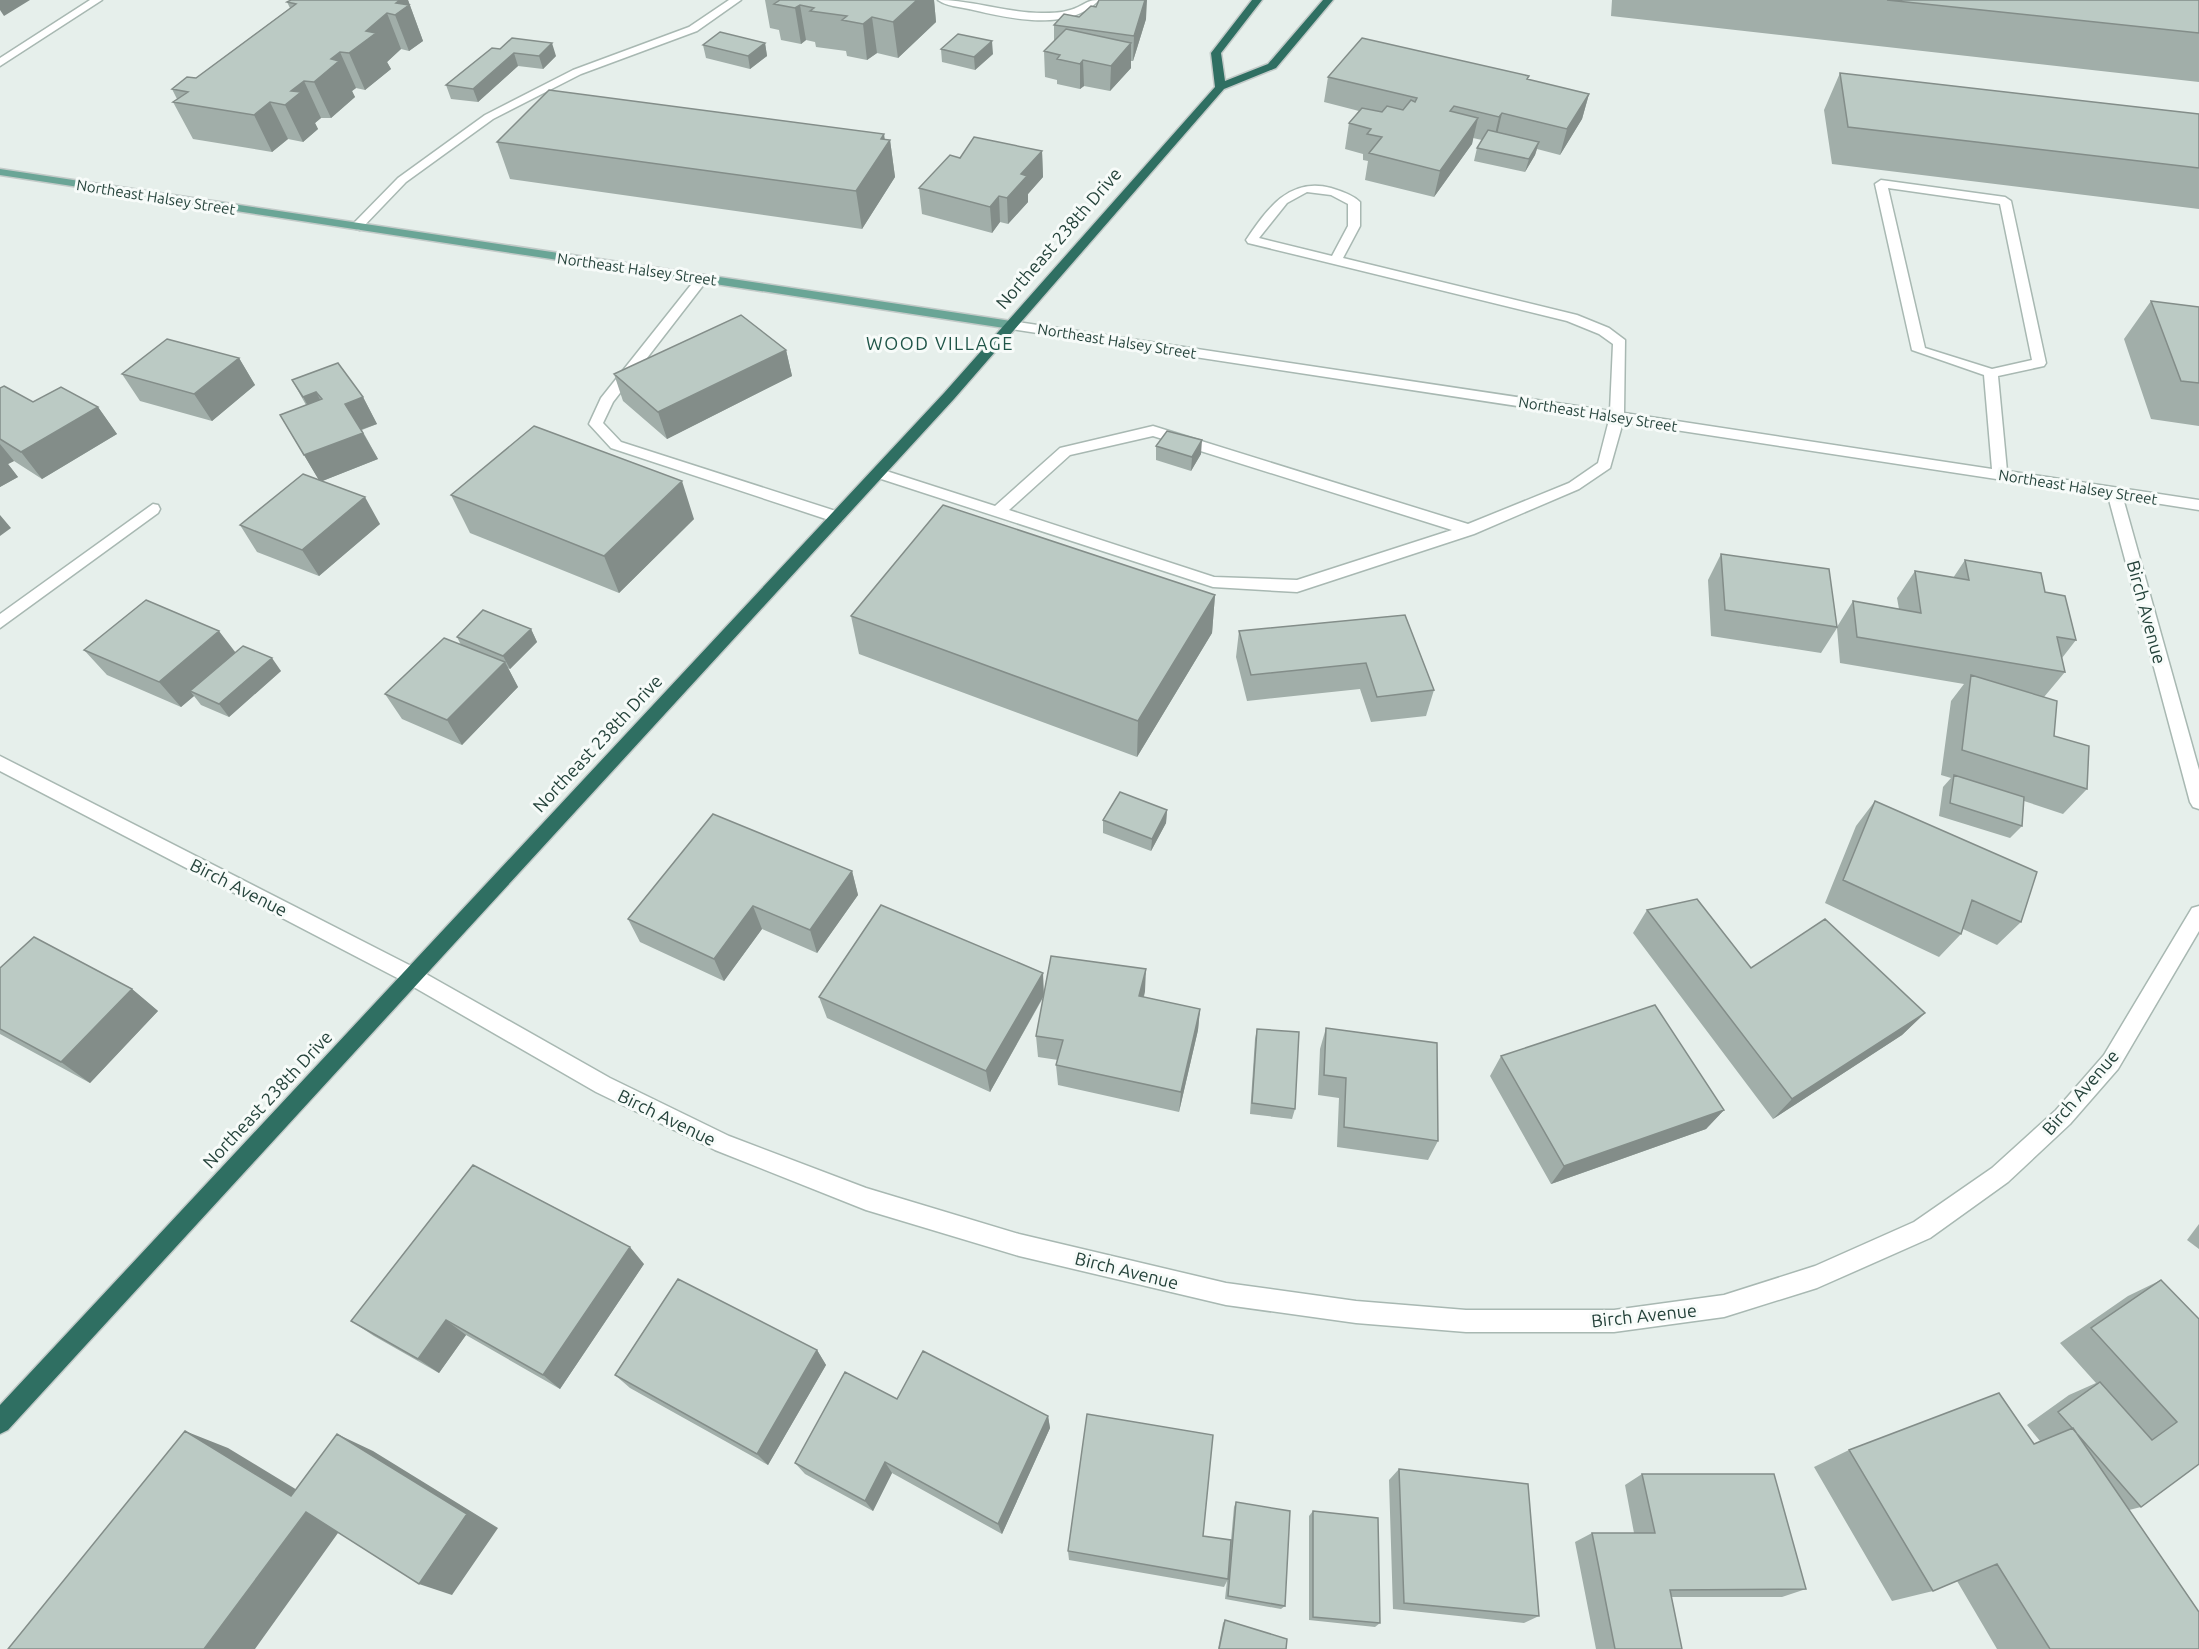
<svg xmlns="http://www.w3.org/2000/svg" width="2199" height="1649" font-family="Ubuntu,sans-serif">
<style>
.lines{fill:none;stroke-linecap:round;stroke-linejoin:round}
.minor-casing{stroke:#a8b8b2;stroke-width:3}
.major-casing{stroke:#c2cac8;stroke-width:3}
.highway-casing{stroke:#c2cac8;stroke-width:3}
.minor{fill:#fff;fill-rule:evenodd}
.major{fill:#6aa596;fill-rule:evenodd}
.highway{fill:#2f6f62;fill-rule:evenodd}
.wall{fill:#a1aea9}
.shaded-wall{fill:#838d89}
.building{fill:#bbcac4;stroke:#838d89;stroke-width:1.5}
.labels{text-anchor:middle;dominant-baseline:central;stroke-width:6;stroke-linejoin:round;paint-order:stroke}
.far-street-label{font-size:15px;fill:#24423a;stroke:#f7fbf9}
.street-label{font-size:18px;fill:#24423a;stroke:#f7fbf9}
.far-quarter-label{font-size:18px;letter-spacing:1.5px;fill:#1f5548;stroke:#f7fbf9}
</style>
<rect width="100%" height="100%" fill="#e6efeb"/>
<g class="lines">
<defs>
<path id="minor" d="M90 0H102L0 66V58Z
M729 0H741L697 31 581 74 493 119 406 182 360 230 350 227 398 178 485 115 573 70 689 27Z
M938 0C974 0 1009 14 1045 13 1056 13 1068 12 1078 7 1087 3 1088 0 1099 0 1068 33 1007 18 969 9 959 7 946 6 938 0Z
M1881 180 2005 197 2011 201 2046 363 2044 366 1998 376 2007 471 2199 500V510L2123 498 2199 770V809L2193 807 2190 802 2108 496 1623 422 1610 468 1579 489 1474 534 1297 592 1213 587 872 476 870 473 877 468 995 506 1060 448 1153 426 1468 524 1569 483 1598 463 1609 420 1011 329 1004 325 1011 321 1610 411 1613 344 1599 334 1567 321 1248 243 1246 240C1267 209 1289 177 1331 188 1341 191 1353 195 1360 202V226L1343 258 1577 315 1609 328 1625 340 1624 413 1992 469 1984 375 1912 350 1875 184ZM1888 188 2000 204 2032 360 1992 369 1925 348ZM1307 192 1331 195 1348 204V226L1332 256 1259 238 1287 203ZM1153 436 1452 530 1297 580 1214 577 1009 510 1070 455Z
M702 275 708 279 613 402 603 423 621 442 842 513 845 517 842 521H832L611 448 589 424 601 398 698 276Z
M153 504 158 505 160 509 158 513 0 628V614Z
M0 756 419 970 610 1078 729 1136 866 1188 1019 1234 1226 1283 1356 1301 1466 1310H1614L1724 1295 1815 1266 1914 1222 1992 1168 2056 1110 2104 1055 2192 908 2199 906V931L2118 1069 2070 1124 2008 1182 1930 1238 1817 1288 1724 1317 1614 1332H1466L1356 1323 1226 1305 1019 1256 866 1210 715 1150 596 1092 405 982 0 771Z"/>
<path id="major" d="M0 169 1011 321 1018 325 1011 329 0 175Z"/>
<path id="highway" d="M1252 0H1262L1221 53 1225 81 1268 64 1323 0H1333L1276 68 1224 89 954 399 8 1430 0 1434V1405L944 393 1215 87 1211 53Z"/>
</defs>
<use href="#minor" class="minor-casing"/>
<use href="#major" class="major-casing"/>
<use href="#highway" class="highway-casing"/>
<use href="#minor" class="minor"/>
<use href="#major" class="major"/>
<use href="#highway" class="highway"/>
</g>
<path class="wall" d="M291 0H408L423 41 409 51 401 49 387 62 391 69 365 90 356 88 352 91 355 97 331 118H321L315 123 318 129 303 142 288 139 272 152 193 139 173 102 177 99 172 89 196 78 290 8 287 2Z
M765 0H934L936 22 898 58 877 53 867 60 847 56 846 51 816 47 815 42 806 40 801 44 781 40 779 30 770 28Z
M1612 0H2199V82L1611 16Z
M1079 17 1146 19 1133 61H1131V68L1110 91 1084 86 1080 89 1057 84V80L1045 77 1044 51 1054 41V25Z
M765 43 767 56 750 69 706 58 703 45Z
M492 48 556 56 543 69 518 66 478 102 451 99 446 85Z
M941 49 993 54 975 70 942 62Z
M1840 73 2199 114V209L1832 164 1824 110Z
M1328 77 1528 80 1589 94 1582 119 1560 155 1537 149 1535 155 1525 172 1474 161 1477 148 1482 140 1473 138 1472 144 1434 197 1365 180 1368 161 1363 160V154L1345 149 1349 123 1359 111 1324 102Z
M885 140H890L895 177 862 229 510 179 497 142Z
M1042 151 1043 177 1028 194V202L1008 224 1000 222 992 233 922 214 919 188 960 158Z
M2151 301 2199 307V426L2151 419 2124 339Z
M786 350 792 376 667 439 623 401 614 374Z
M239 358 255 385 212 421 140 401 122 374Z
M292 380 363 397 377 424 362 430 378 459 322 481 380 524 319 576 257 552 240 525 319 480 280 415 306 405Z
M0 388 33 402 98 407 117 434 42 479 14 461 8 464 18 477 0 487Z
M1156 446 1201 454 1191 471 1156 460Z
M451 495 694 519 619 593 470 533Z
M1721 554 1837 627 1853 601 1899 609 1897 598 1915 571 1953 578 1965 560 2045 592 2076 640 2062 658 2065 672 2044 697 2054 736 2087 789 2063 814 2024 801 2022 826 2010 838 1939 816 1943 787 1951 778 1941 775 1951 701 1964 684 1840 663 1837 628 1821 653 1711 636 1708 580Z
M1215 595 1212 633 1137 757 859 654 851 616Z
M1405 615 1434 690 1426 716 1371 722 1360 689 1247 701 1236 657 1239 631Z
M531 629 537 642 510 669 508 668 518 687 462 745 402 719 385 694 461 645 457 637Z
M84 650 236 652 281 671 229 717 201 705 194 696 181 707 107 675Z
M1875 801 2021 922 1997 945 1963 929 1961 934 1939 957 1825 903 1856 826Z
M1167 810 1166 823 1151 851 1103 833V820Z
M852 871 858 895 817 953 762 929 724 981 640 942 628 919Z
M1647 910 1751 968 1925 1013 1902 1035 1773 1119 1633 933Z
M0 968 132 989 158 1011 90 1083 0 1034Z
M1145 991 1144 997 1200 1009 1198 1030 1179 1112 1058 1085 1056 1065 1058 1060 1038 1057 1036 1036 1044 996 990 1092 827 1018 819 997Z
M1326 1028 1438 1141 1428 1160 1337 1147 1339 1098 1318 1095 1320 1049Z
M1257 1029 1295 1109 1292 1119 1250 1114 1255 1039Z
M1501 1056 1724 1110 1706 1129 1551 1184 1490 1076Z
M2199 1224V1249L2187 1240Z
M644 1264 560 1389 466 1335 439 1373 374 1336 351 1321Z
M2161 1280 2199 1464 2141 1507 2129 1510 2199 1649H1997L1957 1581 1933 1591 1892 1601 1814 1467 1849 1450 2033 1444 2040 1441 2027 1425 2069 1395 2096 1383 2060 1343 2128 1296Z
M817 1350 826 1365 768 1465 630 1388 615 1375Z
M897 1399 1048 1416 1050 1428 1002 1534 892 1473 873 1511 805 1474 795 1463Z
M1399 1469 1539 1616 1524 1623 1393 1609 1389 1480Z
M1642 1474 1806 1589 1782 1597H1671L1682 1649H1596L1575 1542 1592 1533H1634L1625 1485Z
M1236 1502 1285 1606 1281 1609 1225 1599 1227 1581 1224 1587 1069 1560 1068 1551 1203 1536 1231 1540 1234 1507Z
M1313 1511 1380 1623 1375 1627 1309 1620V1516Z
M1225 1620 1286 1649H1218L1223 1623Z"/>
<path class="shaded-wall" d="M0 0H30L4 16 0 10Z
M400 0H408L423 41 409 51 395 15 396 3Z
M917 0H934L936 22 898 58 893 22Z
M1145 0H1147L1146 19 1133 61 1134 36Z
M800 5 806 40 801 44 795 8Z
M387 13 401 49 387 62 391 69 365 90 349 53 366 31Z
M872 17 877 53 867 60 863 24Z
M992 41 993 54 975 70 974 57Z
M552 43 556 56 543 69 539 56Z
M765 43 767 56 750 69 748 56Z
M1131 43V68L1110 91 1111 66Z
M340 52 356 88 352 91 355 97 331 118 314 82 331 59Z
M514 53 518 66 478 102 473 89Z
M1083 60 1084 86 1080 89V64Z
M304 81 321 118 315 123 318 129 303 142 285 105 291 91Z
M1589 94 1582 119 1560 155 1567 129Z
M270 102 288 139 272 152 254 115Z
M1502 113 1496 139 1493 143 1499 117Z
M1478 118 1472 144 1434 197 1440 171Z
M884 134 886 147 890 140 895 177 862 229 856 191 881 139Z
M1539 142 1535 155 1525 172 1529 159Z
M1042 151 1043 177 1028 194V202L1008 224 1007 198 1021 174Z
M999 196 1000 222 992 233 990 207Z
M786 350 792 376 667 439 658 412Z
M239 358 255 385 212 421 194 394Z
M316 392 331 419 318 424 303 397Z
M363 397 377 424 360 430 345 404Z
M98 407 117 434 42 479 21 452Z
M363 433 378 459 320 482 304 455Z
M1202 440 1201 454 1191 471 1192 457Z
M0 444 14 461 8 464 18 477 0 487Z
M682 481 694 519 619 593 604 556Z
M365 497 380 524 319 576 302 550Z
M0 515 11 528 0 536Z
M1215 595 1212 633 1137 757 1138 721Z
M531 629 537 642 510 669 503 656Z
M219 631 239 657 190 691 194 696 181 707 159 682Z
M272 658 281 671 229 717 219 704Z
M505 662 518 687 462 745 447 720Z
M1167 810 1166 823 1151 851 1152 839Z
M852 871 858 895 817 953 810 930Z
M753 906 762 929 724 981 714 959Z
M1146 969 1145 991 1138 1018 1139 996Z
M1043 973 1044 995 990 1092 986 1071Z
M132 989 158 1011 90 1083 61 1062Z
M1200 1009 1198 1030 1179 1112 1181 1092Z
M1925 1013 1902 1035 1773 1119 1792 1099Z
M1724 1110 1706 1129 1551 1184 1564 1166Z
M630 1247 644 1264 560 1389 543 1375Z
M446 1320 466 1335 439 1373 418 1359Z
M817 1350 826 1365 768 1465 757 1454Z
M1048 1416 1050 1428 1002 1534 998 1524Z
M185 1431 228 1448 330 1510 291 1496Z
M337 1434 373 1451 498 1528 452 1595 419 1584Z
M885 1462 892 1473 873 1511 865 1501Z
M306 1512 343 1526 255 1649H204Z"/>
<path class="building" d="M291 0H400L396 3 409 5 395 15 387 13 366 31 376 33 349 53 340 52 331 59 339 61 314 82 304 81 291 91 301 92 285 105 270 102 254 115 173 102 188 92 172 89 187 77 196 78 296 4 287 2Z
M780 0H917L893 22 872 17 863 24 842 20 847 16 810 11 814 8 800 5 795 8 774 4Z
M1099 0H1145L1134 36 1054 25 1064 14 1079 17 1091 6 1096 7Z
M1887 0H2199V33Z
M1066 29 1131 43 1111 66 1083 60 1080 64 1057 59 1060 55 1044 51Z
M720 32 765 43 748 56 703 45Z
M958 34 992 41 974 57 941 49Z
M512 38 552 43 539 56 514 53 473 89 446 85 492 48 500 49Z
M1362 38 1529 76 1527 79 1589 94 1567 129 1502 113 1499 117 1454 106 1450 111 1478 118 1440 171 1369 153 1382 137 1367 134 1371 129 1349 123 1362 108 1382 112 1387 106 1403 110 1411 100 1415 102 1417 98 1328 77Z
M1840 73 2199 114V168L1848 127Z
M549 90 884 134 881 139 890 140 856 191 497 142Z
M1488 130 1539 142 1529 159 1477 148Z
M974 137 1042 151 1021 174 1027 176 1007 198 999 196 990 207 919 188 950 155 960 158Z
M2151 301 2199 307V383L2181 381Z
M741 315 786 350 658 412 614 374Z
M167 339 239 358 194 394 122 374Z
M338 363 363 397 345 404 363 433 304 455 280 415 322 399 316 392 303 397 292 380Z
M4 386 33 402 61 387 98 407 21 452 0 439V388Z
M534 426 682 481 604 556 451 495Z
M1167 431 1202 440 1192 457 1156 446Z
M303 474 365 497 302 550 240 525Z
M943 505 1215 595 1138 721 851 616Z
M1721 554 1829 569 1837 627 1725 610Z
M1965 560 2041 573 2045 592 2065 596 2076 640 2057 637 2065 672 1857 637 1853 601 1921 613 1915 571 1969 580Z
M146 600 219 631 159 682 84 650Z
M483 610 531 629 503 656 457 637Z
M1405 615 1434 690 1377 697 1366 663 1251 675 1239 631Z
M444 638 505 662 447 720 385 694Z
M243 646 272 658 219 704 190 691Z
M1971 675 2057 701 2054 736 2089 746 2087 789 1962 750Z
M1954 775 2024 797 2022 826 1950 803Z
M1120 792 1167 810 1152 839 1103 820Z
M1875 801 2037 872 2021 922 1972 900 1961 934 1843 880Z
M713 814 852 871 810 930 753 906 714 959 628 919Z
M1697 899 1751 968 1825 919 1925 1013 1792 1099 1647 910Z
M881 905 1043 973 986 1071 819 997Z
M34 937 132 989 61 1062 0 1029V968Z
M1051 956 1146 969 1139 996 1200 1009 1181 1092 1056 1065 1063 1040 1036 1036Z
M1655 1005 1724 1110 1564 1166 1501 1056Z
M1326 1028 1437 1043 1438 1141 1344 1127 1346 1078 1324 1075Z
M1257 1029 1299 1032 1295 1109 1252 1103Z
M473 1165 630 1247 543 1375 446 1320 418 1359 351 1321Z
M678 1279 817 1350 757 1454 615 1375Z
M2161 1280 2199 1319V1464L2141 1507 2058 1412 2100 1382 2152 1440 2177 1422 2091 1328Z
M923 1351 1048 1416 998 1524 885 1462 865 1501 795 1463 845 1372 897 1399Z
M1999 1393 2034 1444 2073 1428 2199 1612V1649H2050L1997 1564 1933 1591 1849 1450Z
M1087 1414 1213 1435 1203 1536 1231 1540 1228 1579 1068 1551Z
M185 1431 291 1496 337 1434 467 1514 419 1584 306 1512 204 1649H8Z
M1399 1469 1528 1484 1539 1616 1404 1603Z
M1642 1474H1774L1806 1589 1670 1590 1682 1649H1615L1592 1533H1655Z
M1236 1502 1290 1511 1285 1606 1228 1596Z
M1313 1511 1378 1518 1380 1623 1313 1617Z
M1225 1620 1287 1639 1286 1649H1219Z"/>
<g class="labels">
<g class="far-street-label">
<text transform="translate(156 197) rotate(9)">Northeast Halsey Street</text>
<text transform="translate(637 269) rotate(8)">Northeast Halsey Street</text>
<text transform="translate(1117 341) rotate(9)">Northeast Halsey Street</text>
<text transform="translate(1598 414) rotate(9)">Northeast Halsey Street</text>
<text transform="translate(2078 487) rotate(9)">Northeast Halsey Street</text>
</g>
<g class="street-label">
<text transform="translate(1058 238) rotate(-49)">Northeast 238th Drive</text>
<text transform="translate(2147 612) rotate(75)">Birch Avenue</text>
<text transform="translate(597 743) rotate(-47)">Northeast 238th Drive</text>
<text transform="translate(239 887) rotate(27)">Birch Avenue</text>
<text transform="translate(2080 1092) rotate(-49)">Birch Avenue</text>
<text transform="translate(267 1099) rotate(-47)">Northeast 238th Drive</text>
<text transform="translate(667 1117) rotate(26)">Birch Avenue</text>
<text transform="translate(1127 1270) rotate(14)">Birch Avenue</text>
<text transform="translate(1644 1315) rotate(-6)">Birch Avenue</text>
</g>
<g class="far-quarter-label">
<text x="940" y="343">WOOD VILLAGE</text>
</g>
</g>
</svg>
